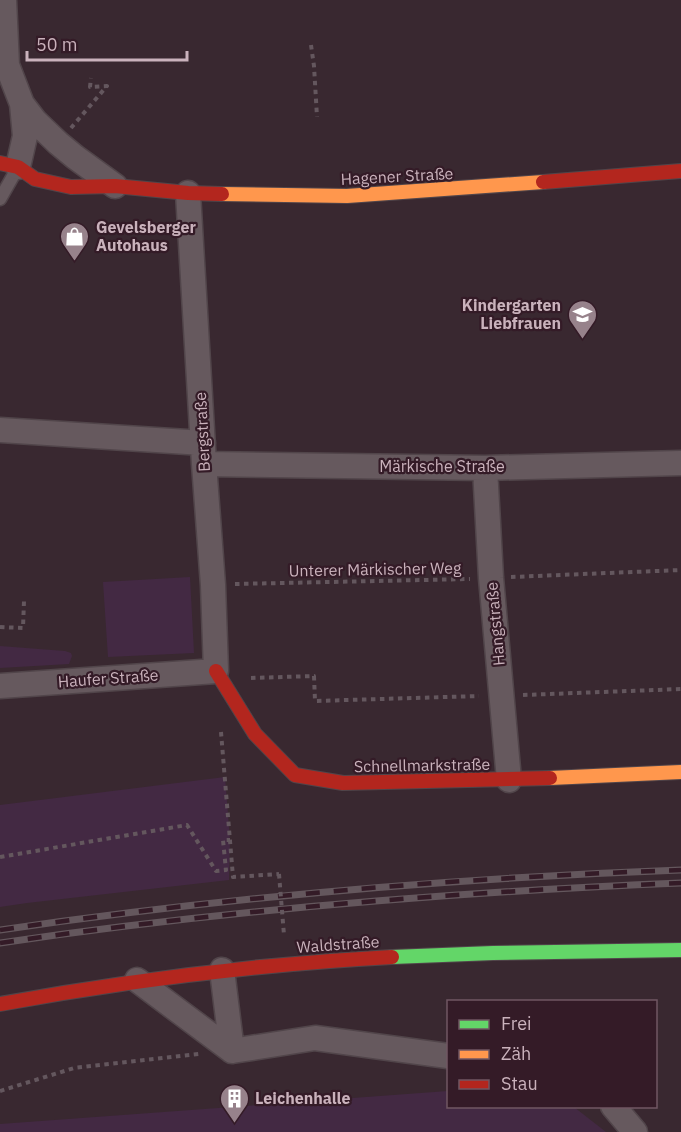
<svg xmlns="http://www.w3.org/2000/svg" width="681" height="1132" font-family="'IBM Plex Sans',sans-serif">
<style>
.green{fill:#432943}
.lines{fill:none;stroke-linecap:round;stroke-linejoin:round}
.lane-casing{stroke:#51454a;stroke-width:15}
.street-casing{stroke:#51454a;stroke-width:27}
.fast-casing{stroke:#51454a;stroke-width:16}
.slow-casing{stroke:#51454a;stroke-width:16}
.jam-casing{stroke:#51454a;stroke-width:16}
.path{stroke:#64575e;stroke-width:4;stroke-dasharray:4.5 4.5;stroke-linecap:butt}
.lane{stroke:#66595e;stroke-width:12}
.street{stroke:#66595e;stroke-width:24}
.fast{stroke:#63d668;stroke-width:14}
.slow{stroke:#ff974d;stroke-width:14}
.jam{stroke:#b3261e;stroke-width:14}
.rail-casing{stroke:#64575d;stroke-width:7}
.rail{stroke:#341b27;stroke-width:4.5;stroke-dasharray:14;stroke-linecap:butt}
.path-bridge{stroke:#64575e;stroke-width:4;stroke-dasharray:4.5 4.5;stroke-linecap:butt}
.labels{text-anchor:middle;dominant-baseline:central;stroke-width:4.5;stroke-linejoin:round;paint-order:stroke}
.street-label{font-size:16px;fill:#cab2bc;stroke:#341b27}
.poi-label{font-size:16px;font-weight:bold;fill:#cab2bc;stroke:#341b27;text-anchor:start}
</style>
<rect width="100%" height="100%" fill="#392830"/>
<path class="green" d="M190 577 194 653 108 657 103 582Z
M0 646 65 651 71 653 72 656 69 664 0 668Z
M225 777 230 840 229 880 27 903 0 907V805Z
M448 1091V1106L574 1107 606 1132H0V1124Z"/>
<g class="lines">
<defs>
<path id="lane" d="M0 199 17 169"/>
<path id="street" d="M4 0 7 65 22 104 35 121 58 143 75 157 115 186
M18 167 25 136 22 104
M0 430 203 443
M204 464 485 468 681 463
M485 468 491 578 509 780
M0 686 216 671 213 585 204 464 188 193
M222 970 232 1051
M137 980 232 1051 315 1038 448 1056
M613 1106 635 1132"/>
<path id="fast" d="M392 957 493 953 681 950"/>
<path id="slow" d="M222 194 347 196 543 182
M550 778 681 772"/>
<path id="jam" d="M0 163 18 167 35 179 71 187 115 186 188 193 222 194
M543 182 681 171
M216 671 255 734 295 775 343 783 550 778
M0 1004C130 980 260 964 392 957"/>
</defs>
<use href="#lane" class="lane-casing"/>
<use href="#street" class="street-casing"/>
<use href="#fast" class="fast-casing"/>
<use href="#slow" class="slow-casing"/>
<use href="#jam" class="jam-casing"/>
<path class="path" d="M311 45 314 66 317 117
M71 128 107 86 90 87 91 78
M511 577 681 570
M235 584 470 579
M0 627 23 628 24 601
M251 678 314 676 315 701 479 696
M523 695 681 689
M221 732 233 877 279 874
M0 857 187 825 216 871 226 870 223 840H230
M0 1091 74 1068 199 1054"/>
<use href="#lane" class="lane"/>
<use href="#street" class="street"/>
<use href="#fast" class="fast"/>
<use href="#slow" class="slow"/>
<use href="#jam" class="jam"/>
<defs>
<path id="rail" d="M0 930C226 897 453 878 681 870
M0 943C226 910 453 892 681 883"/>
</defs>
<use href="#rail" class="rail-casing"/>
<use href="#rail" class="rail"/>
<path class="path-bridge" d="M279 874 284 935"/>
</g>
<defs>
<symbol id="shop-pin" viewBox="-11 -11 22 30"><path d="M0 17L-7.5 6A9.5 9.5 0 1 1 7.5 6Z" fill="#97828b" stroke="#341b27"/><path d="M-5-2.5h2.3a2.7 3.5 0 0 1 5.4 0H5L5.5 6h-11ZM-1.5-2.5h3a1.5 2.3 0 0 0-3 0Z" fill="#fff"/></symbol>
<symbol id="school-pin" viewBox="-11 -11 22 30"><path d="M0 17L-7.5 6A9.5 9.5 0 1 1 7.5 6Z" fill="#97828b" stroke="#341b27"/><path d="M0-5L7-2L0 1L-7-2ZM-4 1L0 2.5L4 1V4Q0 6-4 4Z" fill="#fff"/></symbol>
<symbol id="building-pin" viewBox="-11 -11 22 30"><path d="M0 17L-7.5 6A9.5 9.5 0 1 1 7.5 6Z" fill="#97828b" stroke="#341b27"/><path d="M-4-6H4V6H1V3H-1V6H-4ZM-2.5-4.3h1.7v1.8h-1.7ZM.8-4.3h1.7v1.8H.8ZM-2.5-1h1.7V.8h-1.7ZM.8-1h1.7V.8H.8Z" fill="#fff"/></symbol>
</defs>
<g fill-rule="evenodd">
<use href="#shop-pin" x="58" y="220" width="33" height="45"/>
<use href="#school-pin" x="566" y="298" width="33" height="45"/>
<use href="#building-pin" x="218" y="1082" width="33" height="45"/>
</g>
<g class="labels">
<g class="street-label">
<text transform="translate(397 176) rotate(-3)">Hagener Straße</text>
<text transform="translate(202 432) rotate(-93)">Bergstraße</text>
<text x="442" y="466">Märkische Straße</text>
<text transform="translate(375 569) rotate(-1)">Unterer Märkischer Weg</text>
<text transform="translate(495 624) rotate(-95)">Hangstraße</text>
<text transform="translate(108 678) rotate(-4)">Haufer Straße</text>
<text transform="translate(422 765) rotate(-1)">Schnellmarkstraße</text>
<text transform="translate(338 944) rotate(-4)">Waldstraße</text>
</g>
<g class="poi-label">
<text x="96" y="227">Gevelsberger<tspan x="96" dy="18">Autohaus</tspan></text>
<text x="561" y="305" text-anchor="end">Kindergarten<tspan x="561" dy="18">Liebfrauen</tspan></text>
<text x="255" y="1098">Leichenhalle</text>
</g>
</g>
<rect x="447" y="1000" width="210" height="108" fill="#341b27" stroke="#705763" stroke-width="1.5"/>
<rect x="459" y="1020" width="30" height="9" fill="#63d668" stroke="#705763" stroke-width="1.5"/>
<text x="501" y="1030" font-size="18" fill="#cab2bc">Frei</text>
<rect x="459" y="1050" width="30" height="9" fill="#ff974d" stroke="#705763" stroke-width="1.5"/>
<text x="501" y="1060" font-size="18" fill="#cab2bc">Zäh</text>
<rect x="459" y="1080" width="30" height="9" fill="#b3261e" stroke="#705763" stroke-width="1.5"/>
<text x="501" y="1090" font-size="18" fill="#cab2bc">Stau</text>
<path d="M27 51v9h160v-9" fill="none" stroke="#cab2bc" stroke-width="3"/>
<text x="36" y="51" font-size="18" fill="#cab2bc" stroke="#341b27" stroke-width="4.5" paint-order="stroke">50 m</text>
</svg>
